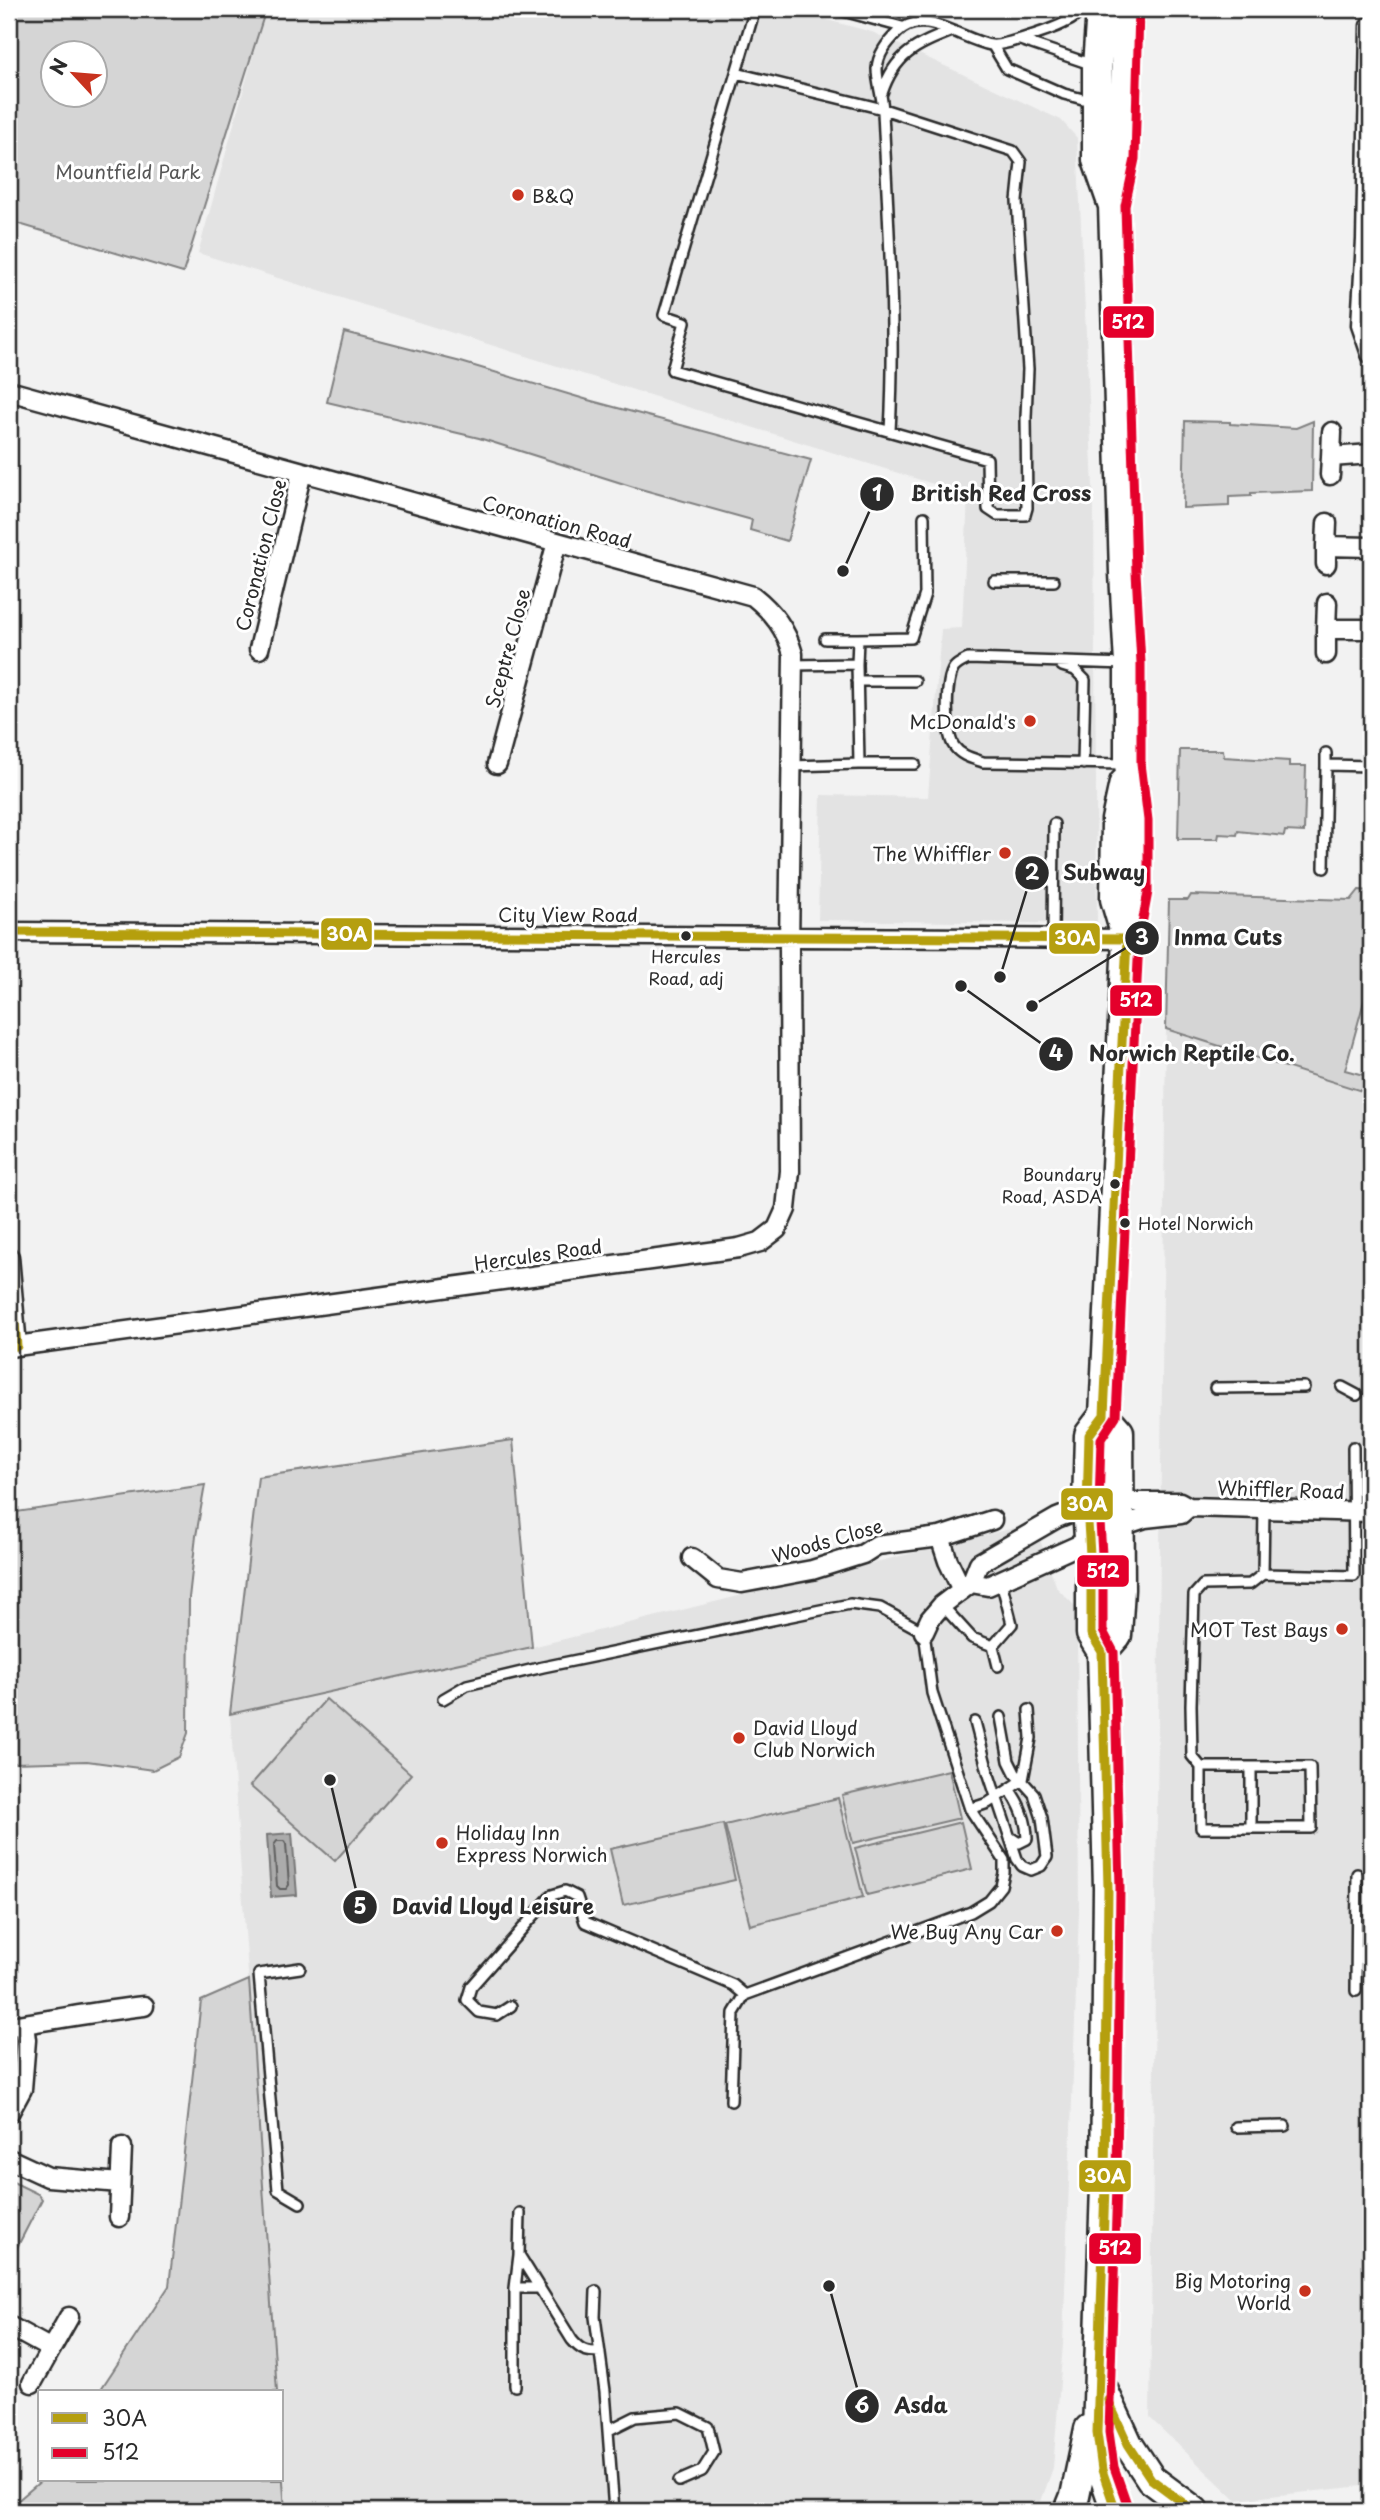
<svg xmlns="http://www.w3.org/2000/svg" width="1380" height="2520" font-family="'Playpen Sans',sans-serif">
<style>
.built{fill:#e3e3e3}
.green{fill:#d5d5d5;stroke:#808080;stroke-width:2;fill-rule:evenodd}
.water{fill:#ababab;stroke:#787878;stroke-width:2}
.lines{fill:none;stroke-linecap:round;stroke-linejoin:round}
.shore{stroke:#5e5e5e;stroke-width:2}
.service-casing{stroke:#2b2b2b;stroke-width:14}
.minor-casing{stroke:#2b2b2b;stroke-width:23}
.trunk-casing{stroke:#2b2b2b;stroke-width:33}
.service{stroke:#fff;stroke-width:9}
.minor{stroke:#fff;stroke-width:18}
.trunk{stroke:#fff;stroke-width:28}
.bus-1-casing{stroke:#fff;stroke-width:14}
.bus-2-casing{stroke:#fff;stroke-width:14}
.bus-1{stroke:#b59f10;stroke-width:9}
.bus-2{stroke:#e4002b;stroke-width:9}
.poi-dot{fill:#c8321e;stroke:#fff;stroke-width:2.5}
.bus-dot{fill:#2b2b2b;stroke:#fff;stroke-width:2.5}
.labels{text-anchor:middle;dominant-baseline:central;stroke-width:6;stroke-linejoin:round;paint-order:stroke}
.bus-label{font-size:17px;fill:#2b2b2b;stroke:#fff}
.park-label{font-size:19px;fill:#565656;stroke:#fff}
.poi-label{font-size:19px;fill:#2b2b2b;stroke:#fff;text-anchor:end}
.street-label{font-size:19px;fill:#2b2b2b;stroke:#fff}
.leader{fill:none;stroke:#2b2b2b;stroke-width:2.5}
.callout-dot{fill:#2b2b2b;stroke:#fff;stroke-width:2.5}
.mark-label{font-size:21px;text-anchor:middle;font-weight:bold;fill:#fff}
.callout-label{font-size:21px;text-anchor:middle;font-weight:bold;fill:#2b2b2b;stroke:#fff;stroke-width:6;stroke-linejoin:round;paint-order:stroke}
.line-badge{stroke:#fff;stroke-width:2.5}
.badge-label{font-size:19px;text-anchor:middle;font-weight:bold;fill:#fff}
</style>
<rect width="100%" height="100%" fill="#f2f2f2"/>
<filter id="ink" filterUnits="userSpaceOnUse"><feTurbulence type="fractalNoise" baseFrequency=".0143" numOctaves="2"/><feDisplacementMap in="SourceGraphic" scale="14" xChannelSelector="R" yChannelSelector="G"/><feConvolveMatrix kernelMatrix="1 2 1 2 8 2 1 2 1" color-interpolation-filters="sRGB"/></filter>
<g filter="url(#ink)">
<path class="built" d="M266 9H786L872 32 1061 120 1077 138 1094 509 1097 924 818 920 821 795 928 797 941 629 962 628 968 495 198 253Z
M1166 1029 1371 1094V2485L1236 2500 1150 2418Z
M1034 1523 1057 1588 1077 1608 1079 1912 1063 2344 1053 2468 1039 2507 1033 2511H285L282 2467V2392H277L230 1714 532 1647Z"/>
<path class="green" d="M9 9H266L183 273 9 221ZM52 52H94V94H52Z
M344 332 461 362 588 400 811 460 787 541 750 530 752 520 637 488 479 438 327 402Z
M1185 421 1230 422V424L1296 428 1313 421 1312 491 1251 493V496L1229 497V506L1183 508Z
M1180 750H1223L1224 757 1289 761V766H1306L1304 832 1285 831 1284 836 1238 831 1237 835 1219 834 1218 839H1178Z
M1359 890 1371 891V976L1345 1070 1371 1077V1094L1166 1029 1169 900H1188L1191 895 1351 900Z
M513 1440 532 1647 230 1714 258 1477Z
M205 1485 196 1536 189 1598 188 1733 179 1757 153 1770 87 1761 13 1763 9 1766V1513Z
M326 1699 411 1774 335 1861 250 1786Z
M949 1770 960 1818 853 1843 842 1795Z
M838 1798 863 1897 750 1925 725 1825Z
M961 1822 972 1869 867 1895 855 1848Z
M723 1824 735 1880 623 1905 610 1849Z
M249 1980 277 2392H99L169 2286 201 2001Z
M9 2180 38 2194 42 2199 9 2263Z
M282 2467 285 2511H9V2508L42 2480H282Z"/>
<path class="water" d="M292 1833 297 1895 271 1897 267 1835Z"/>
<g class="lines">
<path class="shore" d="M277 1841H284L286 1844 289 1885 286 1889H280L277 1886 274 1845Z"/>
<defs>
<path id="service" d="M836 9 902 27
M1020 40 1093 65
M993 46 1007 69 1064 94 1094 102
M736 73 883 109 1013 151 1021 162 1017 201 1028 369 1026 417 1027 508 1025 515H997L988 509 987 459 672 370 685 322 664 315C694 213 724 111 755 9
M882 93C895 54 916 45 952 31
M890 431C896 324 888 218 883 112 883 98 877 83 877 69 878 54 887 43 897 33 922 6 962 40 991 45 1001 47 1056 28 1066 22 1073 19 1078 15 1082 9
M994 581H1054
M825 639H858L857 664
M858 639 911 638 925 594 924 517
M1127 664 968 659C964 661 957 664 954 668 945 681 945 734 954 746 961 756 971 758 983 762L1127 764
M1062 666 1075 670 1085 680 1083 764
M857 681H915
M859 764H915
M1326 765V753
M791 766 859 764 857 664 792 665
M1324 868 1326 765 1371 766
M1053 938 1054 824
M1342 1387 1357 1395
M1215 1388 1304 1387
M1264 1509 1263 1574 1354 1576 1353 1447
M942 1605 972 1638 993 1646
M993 1646 1012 1624 1001 1581
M993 1646 998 1666
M443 1699 467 1685 543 1667 850 1604 880 1608 924 1632 932 1693 970 1809 1004 1860V1873L1001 1886 989 1901 971 1912 745 1995 734 2013 731 2101
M975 1722 988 1772 1017 1859 1022 1866 1031 1870 1041 1866 1047 1857 1042 1818 1034 1794 1015 1773 1009 1761 1001 1717
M1201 1767H1310L1311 1828H1201V1767L1192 1756 1191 1705 1194 1595 1203 1585 1250 1584 1263 1574
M1251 1767V1828
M1009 1789C1021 1805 1027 1820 1027 1839L1019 1843 1010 1837
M970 1809 988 1803 1023 1780 1031 1738 1029 1710
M300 1968 259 1974 278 2190 300 2203
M1356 1991 1357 1874
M511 2006 497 2015 479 2012 467 2000 471 1987 552 1895 565 1891 577 1897 585 1922 733 1985 745 1995
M1236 2127 1285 2126
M520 2213 519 2255 572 2340C581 2351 587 2352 600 2352
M515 2288H540
M596 2291 595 2317 605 2391 614 2511
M515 2386V2288L519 2255
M609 2430 635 2417 680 2413 708 2427 714 2452 702 2471 679 2481"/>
<path id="minor" d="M1370 26 1366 240 1361 325 1371 354
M9 391 753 596C773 612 786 629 793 654L789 947 790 1171 786 1209 777 1229 760 1242 739 1248 9 1347
M1332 432 1331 457 1371 454
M1330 475 1331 457
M1326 546 1327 523
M1326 564V546L1371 547
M1327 603 1326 629H1371
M259 649 302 472
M1326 654V629
M497 764 557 542
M9 932 1127 939
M9 1257 17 1346
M940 1537 992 1520
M692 1558 718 1579 742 1583 812 1570 863 1554 877 1545 940 1537 948 1561 962 1590
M971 1583 988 1586 1121 1526 1145 1518 1181 1514 1189 1507
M924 1632 930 1619 942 1605 971 1583 979 1563 1057 1518 1087 1506 1121 1502H1180L1189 1507 1371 1512
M9 2026C54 2020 98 2011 144 2006
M9 2113 22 2089 26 2040 24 2024
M9 2159 48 2177 120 2183
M119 2217 122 2147
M9 2326 51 2349 69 2317
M32 2383 51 2349"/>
<path id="trunk" d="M1101 9 1097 67V160L1112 203
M1124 783 1116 820 1115 899 1125 933
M1102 1652 1117 1635 1120 1589 1119 1432 1104 1415
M1102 2387 1128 2444 1151 2479 1194 2511
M1069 2511 1075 2496 1089 2429
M1116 2511 1102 2470 1097 2433 1105 2185 1108 1888 1102 1652 1091 1634V1571L1087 1506 1089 1435 1104 1415 1127 939 1136 891V820L1129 764V664L1124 573 1113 205 1123 159 1127 9"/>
</defs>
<use href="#service" class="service-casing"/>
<use href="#minor" class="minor-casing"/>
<use href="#trunk" class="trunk-casing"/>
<use href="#service" class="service"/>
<use href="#minor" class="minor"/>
<use href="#trunk" class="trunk"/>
<defs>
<path id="bus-1" d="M9 932 1127 939 1104 1415 1089 1435 1087 1506 1091 1571V1634L1102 1652 1108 1888 1105 2185 1097 2433 1102 2470 1116 2511
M9 1257 17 1346 9 1347
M1108 2400 1128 2444 1151 2479 1194 2511"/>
<path id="bus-2" d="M1128 2507 1114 2467 1109 2432 1117 2185 1120 1888 1114 1652 1103 1631V1570L1099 1506 1101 1439 1116 1416 1139 940 1148 892V820L1141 763V663L1136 572 1125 206 1135 159 1139 9"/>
</defs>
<use href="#bus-1" class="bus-1-casing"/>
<use href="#bus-2" class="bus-2-casing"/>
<use href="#bus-1" class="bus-1"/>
<use href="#bus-2" class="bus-2"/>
</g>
</g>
<g class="poi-dot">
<circle cx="518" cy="195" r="7"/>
<circle cx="1030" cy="721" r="7"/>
<circle cx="1005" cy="853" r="7"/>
<circle cx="1342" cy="1629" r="7"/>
<circle cx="739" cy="1738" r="7"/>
<circle cx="442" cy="1843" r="7"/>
<circle cx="1057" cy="1931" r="7"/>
<circle cx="1305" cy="2291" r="7"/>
</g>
<g class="bus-dot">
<circle cx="686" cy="936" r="6"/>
<circle cx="1115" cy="1184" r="6"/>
<circle cx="1125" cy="1223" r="6"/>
</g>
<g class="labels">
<g class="bus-label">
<text x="686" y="956">Hercules<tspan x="686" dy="22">Road, adj</tspan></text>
<text x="1102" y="1174" text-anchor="end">Boundary<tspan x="1102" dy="22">Road, ASDA</tspan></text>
<text x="1138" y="1223" text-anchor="start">Hotel Norwich</text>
</g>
<g class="park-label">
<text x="128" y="171">Mountfield Park</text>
</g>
<g class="poi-label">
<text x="532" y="195" text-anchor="start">B&amp;Q</text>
<text x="1016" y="721">McDonald's</text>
<text x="991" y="853">The Whiffler</text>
<text x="1328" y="1629">MOT Test Bays</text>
<text x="753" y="1727" text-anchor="start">David Lloyd<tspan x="753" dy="22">Club Norwich</tspan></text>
<text x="456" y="1832" text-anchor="start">Holiday Inn<tspan x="456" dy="22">Express Norwich</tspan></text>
<text x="1043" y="1931">We Buy Any Car</text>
<text x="1291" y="2280">Big Motoring<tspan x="1291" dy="22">World</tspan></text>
</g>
<g class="street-label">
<text transform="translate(557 521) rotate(15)">Coronation Road</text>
<text transform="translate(260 555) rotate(-76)">Coronation Close</text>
<text transform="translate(507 648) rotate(-75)">Sceptre Close</text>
<text x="568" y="914">City View Road</text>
<text transform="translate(538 1254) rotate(-8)">Hercules Road</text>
<text transform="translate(1281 1489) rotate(2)">Whiffler Road</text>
<text transform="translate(827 1540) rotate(-16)">Woods Close</text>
</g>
</g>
<path class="leader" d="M843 571L877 494M1000 977L1032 873M1032 1006L1142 938M961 986L1056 1054M330 1780L360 1907M829 2286L862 2406"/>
<g class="callout-dot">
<circle cx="843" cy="571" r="7"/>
<circle cx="1000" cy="977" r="7"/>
<circle cx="1032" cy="1006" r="7"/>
<circle cx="961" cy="986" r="7"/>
<circle cx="330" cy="1780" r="7"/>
<circle cx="829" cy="2286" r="7"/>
<circle cx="877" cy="494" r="18"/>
<circle cx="1032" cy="873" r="18"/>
<circle cx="1142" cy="938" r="18"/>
<circle cx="1056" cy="1054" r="18"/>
<circle cx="360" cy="1907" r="18"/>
<circle cx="862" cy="2406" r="18"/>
</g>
<g class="mark-label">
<text x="877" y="501">1</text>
<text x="1032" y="880">2</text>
<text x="1142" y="945">3</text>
<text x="1056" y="1061">4</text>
<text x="360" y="1914">5</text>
<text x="862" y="2413">6</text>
</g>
<g class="callout-label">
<text x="1001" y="501">British Red Cross</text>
<text x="1104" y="880">Subway</text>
<text x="1228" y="945">Inma Cuts</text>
<text x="1192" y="1061">Norwich Reptile Co.</text>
<text x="493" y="1914">David Lloyd Leisure</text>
<text x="921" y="2413">Asda</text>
</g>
<g class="line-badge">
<rect x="1102" y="305" width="53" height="34" rx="7" fill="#e4002b"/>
<rect x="320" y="917" width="53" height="34" rx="7" fill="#b59f10"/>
<rect x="1048" y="922" width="53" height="33" rx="7" fill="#b59f10"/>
<rect x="1109" y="984" width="54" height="33" rx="7" fill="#e4002b"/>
<rect x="1060" y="1487" width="54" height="34" rx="7" fill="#b59f10"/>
<rect x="1076" y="1554" width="54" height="34" rx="7" fill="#e4002b"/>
<rect x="1078" y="2159" width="54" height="34" rx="7" fill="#b59f10"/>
<rect x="1088" y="2232" width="54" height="33" rx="7" fill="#e4002b"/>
</g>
<g class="badge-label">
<text x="1128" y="329">512</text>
<text x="347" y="941">30A</text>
<text x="1075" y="945">30A</text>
<text x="1136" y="1007">512</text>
<text x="1087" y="1511">30A</text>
<text x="1103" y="1578">512</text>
<text x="1105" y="2183">30A</text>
<text x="1115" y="2255">512</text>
</g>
<rect width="1380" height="2520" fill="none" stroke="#fff" stroke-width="35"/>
<rect x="18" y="18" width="1345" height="2485" fill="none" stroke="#2b2b2b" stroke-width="2.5" filter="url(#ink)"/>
<rect x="38" y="2390" width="245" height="91" fill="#ffffff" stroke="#aaaaaa" stroke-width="2"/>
<rect x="52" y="2413" width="35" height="10" fill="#b59f10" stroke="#aaaaaa" stroke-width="2"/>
<text x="102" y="2426" font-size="21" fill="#2b2b2b">30A</text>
<rect x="52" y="2448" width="35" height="10" fill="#e4002b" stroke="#aaaaaa" stroke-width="2"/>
<text x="102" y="2460" font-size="21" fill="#2b2b2b">512</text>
<g transform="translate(74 74) rotate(296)"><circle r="33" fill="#ffffff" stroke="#aaaaaa" stroke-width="2"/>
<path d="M0-5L12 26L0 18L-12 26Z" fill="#c8321e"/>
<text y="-10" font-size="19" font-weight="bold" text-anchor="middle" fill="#2b2b2b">N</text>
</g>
</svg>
